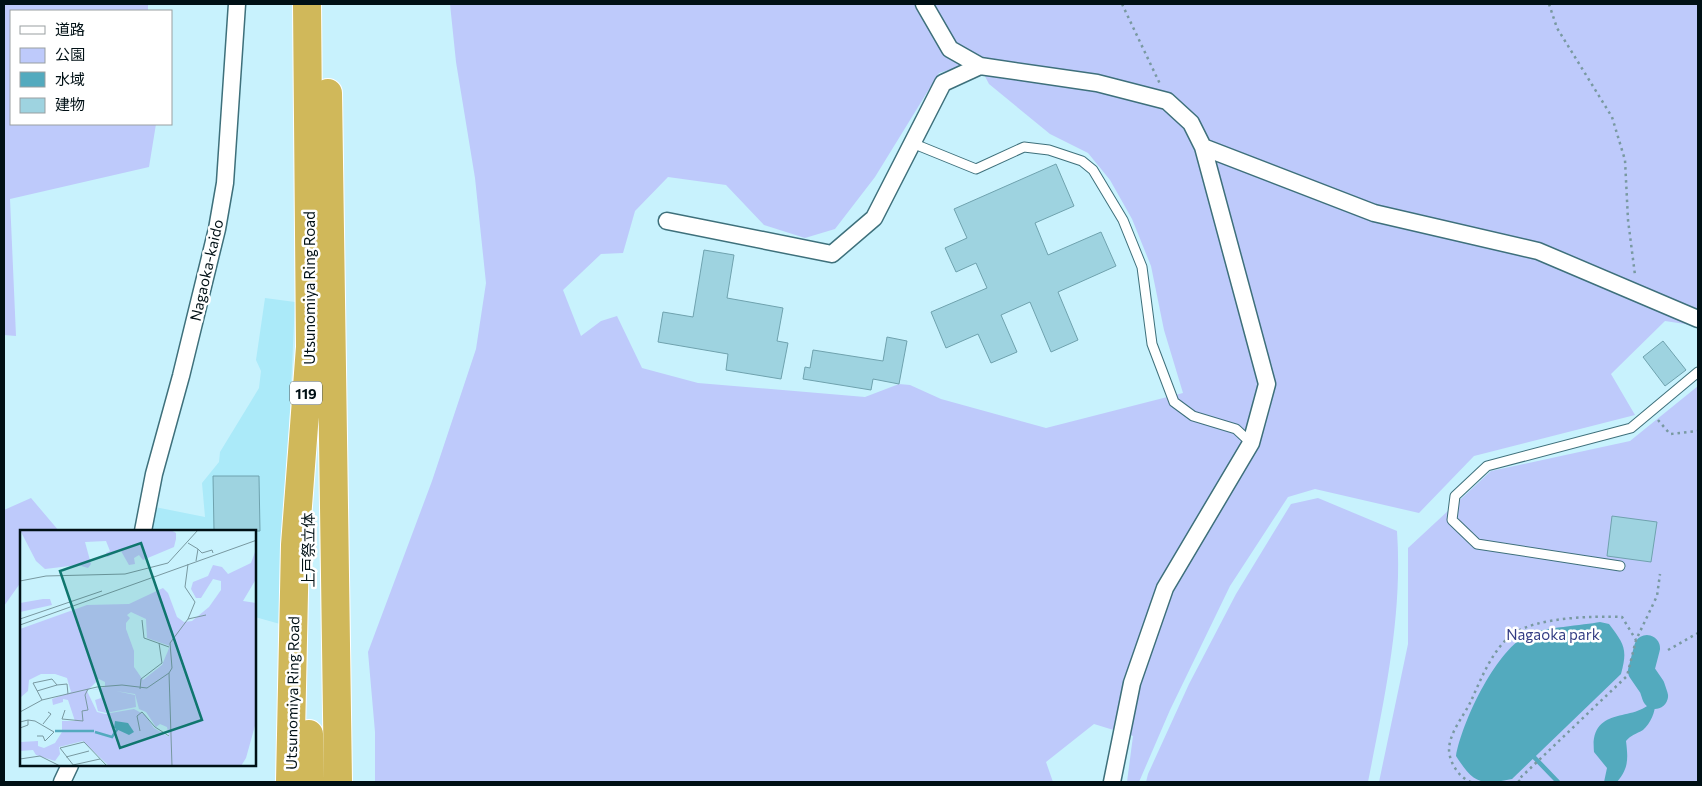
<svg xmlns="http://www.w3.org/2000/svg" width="1702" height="786" font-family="Commissioner,'Noto Sans JP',sans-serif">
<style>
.built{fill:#abeaf9}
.green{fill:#becafb;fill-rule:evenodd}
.water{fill:#53aabe}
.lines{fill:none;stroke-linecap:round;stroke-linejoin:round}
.stream{stroke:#53aabe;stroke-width:4.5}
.river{stroke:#53aabe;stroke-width:26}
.building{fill:#9ed3e0;stroke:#6fa2ae}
.service-casing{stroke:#3e707b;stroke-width:11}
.minor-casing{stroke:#3e707b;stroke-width:19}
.trunk-casing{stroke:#fff;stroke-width:30}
.path{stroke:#7999a1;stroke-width:2.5;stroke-dasharray:2.5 4;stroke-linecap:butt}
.service{stroke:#fff;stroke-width:9}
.minor{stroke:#fff;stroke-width:16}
.trunk{stroke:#d0b85a;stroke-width:28}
.labels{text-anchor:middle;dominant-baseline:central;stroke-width:5;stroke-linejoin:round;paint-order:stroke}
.shield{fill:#fff;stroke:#4c585b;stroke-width:1}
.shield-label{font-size:14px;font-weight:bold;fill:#001015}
.street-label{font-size:15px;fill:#001015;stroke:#fff}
.park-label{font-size:15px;fill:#343d84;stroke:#fff}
.inset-river{fill:none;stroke:#53aabe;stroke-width:2.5}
.inset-road{fill:none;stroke:#7898a0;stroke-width:1}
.view{fill:#0f766e;fill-opacity:0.15;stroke:#0f766e;stroke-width:2.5}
.inset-edge{fill:none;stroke:#001015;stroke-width:2.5}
</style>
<rect width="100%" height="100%" fill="#c8f2fd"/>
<path class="built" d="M265 298 295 302 280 624 255 617V531H150L155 507 205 517 202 483 219 462 220 452 259 388 261 371 256 360Z"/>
<path class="green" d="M4 4H148V11H11V124H156L149 167 10 199 16 336 4 335Z
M450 4H1698V326L1665 321 1611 374 1635 415 1474 456 1419 513 1315 489 1288 497 1230 586 1170 710 1139 782H1127L1133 736 1094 724 1046 762 1053 782H375V732L368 652 432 481 476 349 486 283 475 178 456 62ZM977 61 989 84 1050 134 1088 153 1110 180 1132 219 1151 266 1164 330 1183 393 1046 428 941 399 910 385 899 384 865 397 698 383 642 368 617 316 601 321 581 336 563 290 601 254 623 253 635 211 668 177 726 185 764 225 805 238 835 229 875 177 939 73Z
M1698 386V782H1379L1408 644V548L1491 471 1630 441Z
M31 498 59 531H21V582L4 606V510Z
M1318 498 1397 531C1403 616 1384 700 1368 782H1146L1148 774 1189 684 1236 594 1291 504Z"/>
<path class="water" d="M1600 622 1609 624C1624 644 1628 649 1621 674L1512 779C1479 786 1473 782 1456 756 1462 722 1496 649 1529 634 1542 628 1584 625 1600 622Z
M1655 696C1657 708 1652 722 1643 730 1636 734 1631 735 1626 741 1628 758 1629 768 1617 782H1604L1607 768 1594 752C1589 701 1642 726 1655 696Z"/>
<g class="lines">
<path class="stream" d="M1531 754 1558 782"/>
<path class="river" d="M1647 648 1641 671 1652 687 1655 696"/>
</g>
<path class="building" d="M1056 164 1074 206 1035 223 1048 255 1101 232 1116 266 1058 292 1078 340 1051 352 1030 302 1001 315 1017 352 991 363 978 334 946 348 931 312 987 288 976 263 956 272 945 248 967 238 954 209Z
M704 250 734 255 727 298 783 308 777 341 788 343 781 379 726 370 728 354 658 342 663 312 693 317Z
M887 337 907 341 899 384 873 379 871 390 803 379 805 367 810 368 813 350 883 361Z
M1663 341 1686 370 1665 386 1643 357Z
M213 476H259L260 531H214Z
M1612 516 1657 522 1651 562 1607 556Z"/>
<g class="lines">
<defs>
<path id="service" d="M912 143 976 169 1024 147 1049 150 1082 161 1093 170 1123 220 1142 267 1152 344 1174 402 1193 416 1236 429 1251 443
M1620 566 1477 544 1452 520 1455 496 1487 466 1631 428 1698 372"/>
<path id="minor" d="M924 4 950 49 980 66 1097 83 1167 101 1191 123 1203 147 1267 384 1251 443 1165 588 1132 683 1112 782
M1203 147 1374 213 1538 251 1698 319
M667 221 832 254 874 218 943 83 980 66
M143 531 154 474 181 376 217 229 225 183 237 4
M62 782 70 765"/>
<path id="trunk" d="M328 93 338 782
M309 734 310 782
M290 782 295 545 310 347 307 4"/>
</defs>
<use href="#service" class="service-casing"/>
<use href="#minor" class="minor-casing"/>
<use href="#trunk" class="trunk-casing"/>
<path class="path" d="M1122 4 1160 84
M1549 4 1557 28 1612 117 1625 160 1628 220 1635 275
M1658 420 1670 434 1698 431
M1668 650 1698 633
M1471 782C1459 778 1449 762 1449 749 1450 731 1464 716 1471 701 1481 679 1493 648 1513 634 1537 617 1593 616 1622 617L1636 640
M1520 782 1518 780 1627 676 1636 640 1657 596 1660 574"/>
<use href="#service" class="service"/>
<use href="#minor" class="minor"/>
<use href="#trunk" class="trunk"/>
</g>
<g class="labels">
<rect class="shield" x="290" y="381.5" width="32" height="23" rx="4"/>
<g class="shield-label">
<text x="306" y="393">119</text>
</g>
<g class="street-label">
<text transform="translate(206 270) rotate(-77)">Nagaoka-kaido</text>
<text transform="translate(309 288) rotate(-90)">Utsunomiya Ring Road</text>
<text transform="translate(308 550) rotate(-90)">上戸祭立体</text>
<text transform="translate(292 693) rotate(-89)">Utsunomiya Ring Road</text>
</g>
<g class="park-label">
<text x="1553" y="634">Nagaoka park</text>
</g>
</g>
<g transform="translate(20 530)">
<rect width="236" height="236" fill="#c8f2fd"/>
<path d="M0 0H151L156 3V9L154 17 123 30 119 25 114 28 115 34 109 35 101 21 87 27 86 23 90 21 86 11 65 12 71 34 68 38 58 35 25 39 16 31ZM235 22 236 49 223 71 236 73V192L226 228 221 236H89L63 211 39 217 40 224 35 231 16 225 13 220 0 221 1 212 18 211V216L24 218 35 213 42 202V191H55L48 170 43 169V172L33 175 32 169 51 162 47 148 35 144H21L9 150 8 161 1 167 0 181V99L67 75 109 74 143 58 148 63 157 87 164 92 172 91 189 77 201 60V51L193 49 181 68H176L171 59 173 52 188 46 193 35 202 37 208 44 231 33ZM111 82 126 89 127 108 150 116 142 135 123 150 114 137V121L106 99V93L110 88 107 85ZM79 149 85 152V157L72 160 81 159V168L75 170 78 181 86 183 116 177 115 165 96 161 115 164 119 179 126 182 136 197 140 194 147 197 149 207 134 198 125 185 114 179 85 184 77 182 67 161ZM23 69H30L32 75 0 82V73Z" fill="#becafb" fill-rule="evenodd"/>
<path d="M95 191 108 193 114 202 109 205 94 198Z" fill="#53aabe"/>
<path class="inset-river" d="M35 201H74M75 202 92 207 98 198"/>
<path class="inset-road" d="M168 13 178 19 176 31M178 19 182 23 192 20 193 23M0 51 26 46 105 44 148 33 178 0M0 89 82 61M168 89 186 85M122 90 124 108 149 117M0 95 237 10M149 143 152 236M120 159 121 149 142 133 139 113M17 161 37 155M22 170 13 153 32 149 37 155 47 154 48 164M45 180 42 189 63 191 62 181 68 180 65 165 68 159M0 182 22 170 77 157 102 155 127 158 149 143 152 138 150 113 168 89 175 72 165 57 168 34M8 190 15 191 34 202 25 211 23 206H17M0 192 8 190V195L0 198M23 194 31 184 28 182M120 201 117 186 122 182 135 197 149 206M46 227 69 221M0 229 20 226 40 236M53 235 80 229M54 236 40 218 64 212 87 236"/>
<path class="view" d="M121 13 182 190 100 218 40 41Z"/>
<rect width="236" height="236" class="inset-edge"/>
</g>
<rect width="1702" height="786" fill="none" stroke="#001015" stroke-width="10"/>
<rect x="10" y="10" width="162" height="115" fill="#ffffff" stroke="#999fa1"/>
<rect x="20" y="26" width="25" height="8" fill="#ffffff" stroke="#999fa1"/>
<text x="55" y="35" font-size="15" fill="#001015">道路</text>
<rect x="20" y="48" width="25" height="15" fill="#becafb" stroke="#999fa1"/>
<text x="55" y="60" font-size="15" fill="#001015">公園</text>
<rect x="20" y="72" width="25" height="15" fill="#53aabe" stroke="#999fa1"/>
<text x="55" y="85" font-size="15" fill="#001015">水域</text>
<rect x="20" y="98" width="25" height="15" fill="#9ed3e0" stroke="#999fa1"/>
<text x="55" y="110" font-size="15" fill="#001015">建物</text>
</svg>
